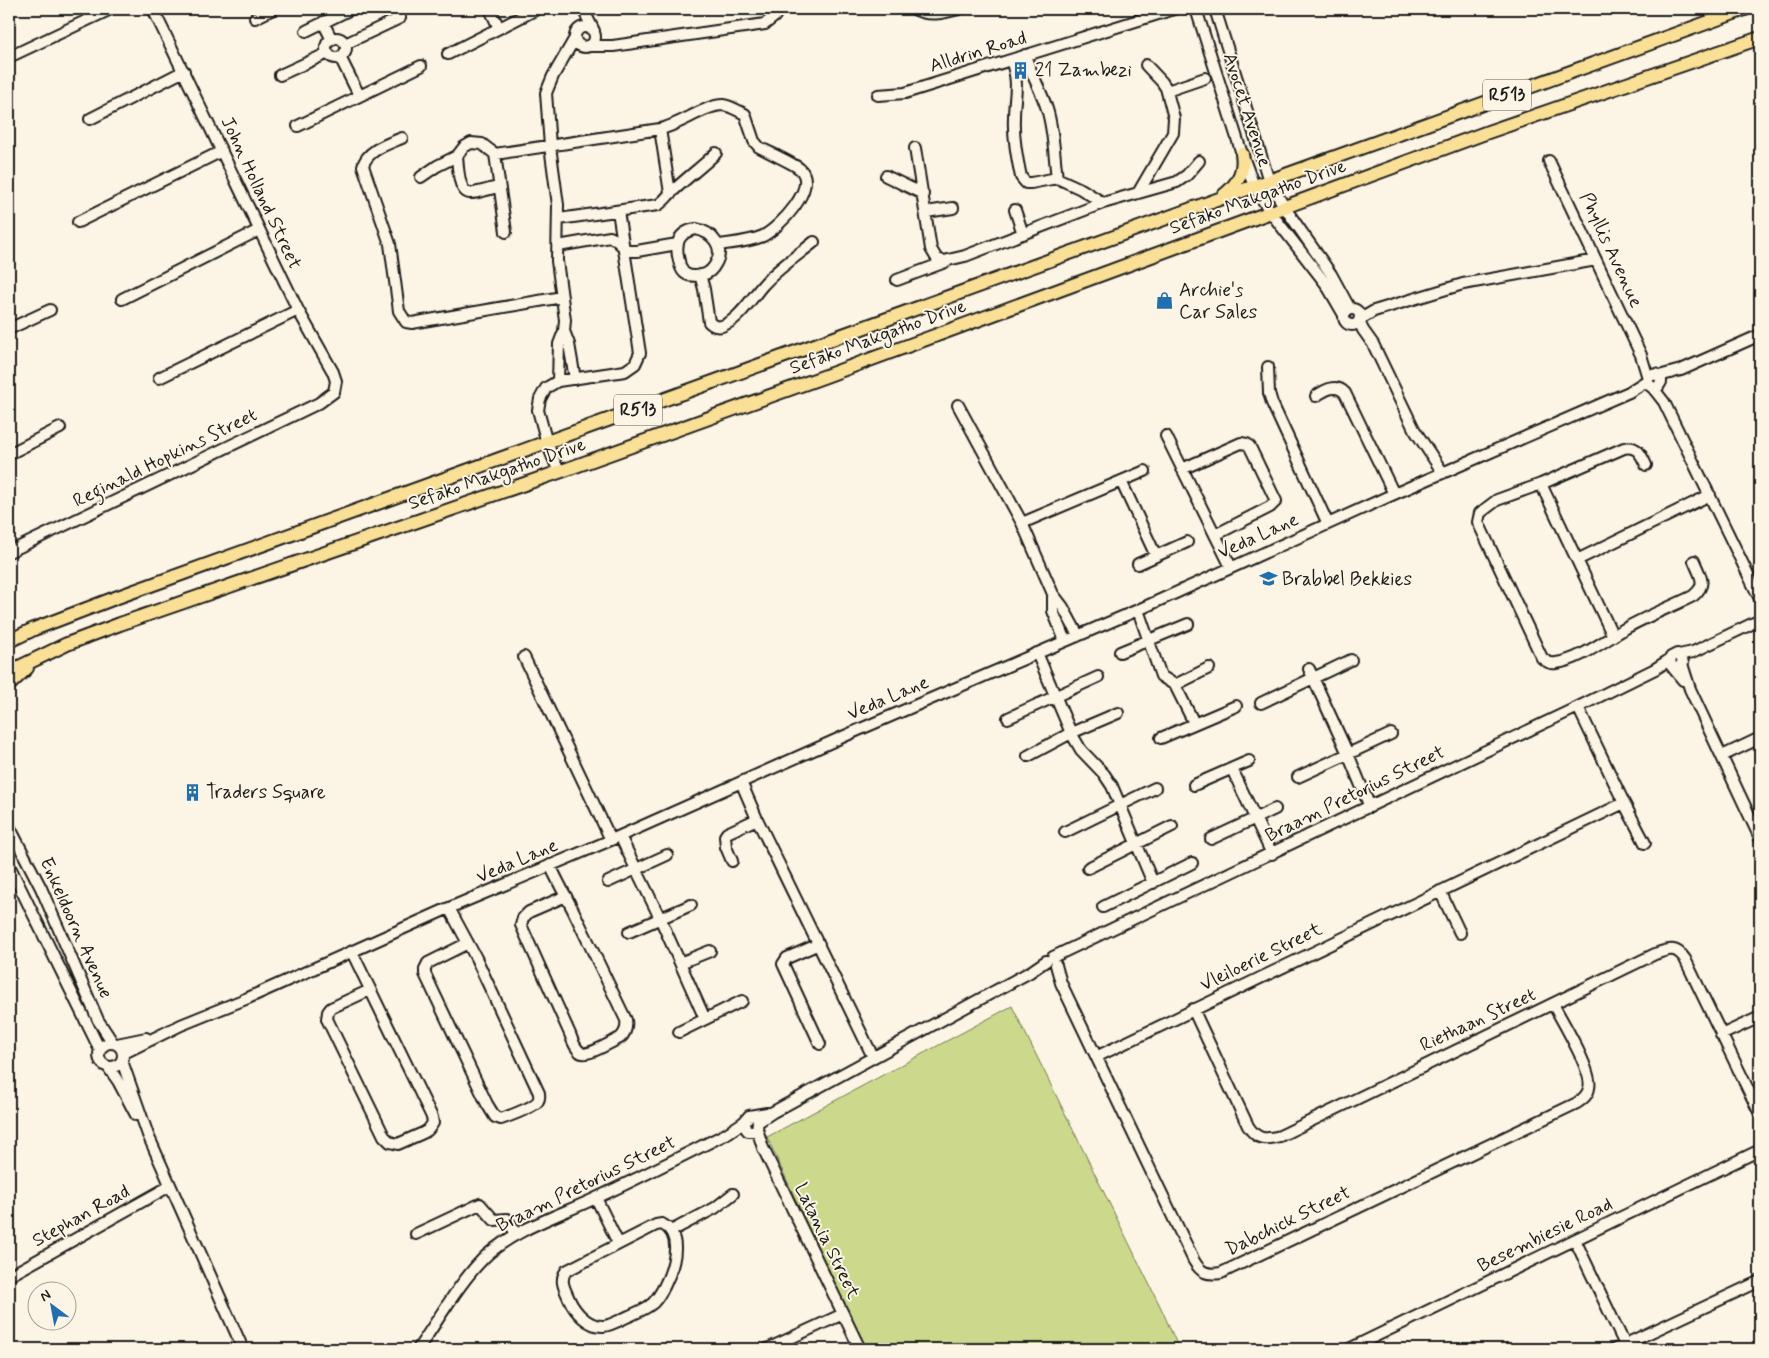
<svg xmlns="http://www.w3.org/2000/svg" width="1769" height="1358" font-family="Mynerve,sans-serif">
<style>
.grass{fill:#ccd98c;stroke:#747a54}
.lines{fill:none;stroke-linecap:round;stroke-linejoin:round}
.minor-casing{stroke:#1c1c1c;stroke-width:14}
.major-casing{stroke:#1c1c1c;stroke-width:16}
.minor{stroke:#fcf5e5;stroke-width:10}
.major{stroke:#fadf96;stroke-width:12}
.labels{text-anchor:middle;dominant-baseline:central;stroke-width:4;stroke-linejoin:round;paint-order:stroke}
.shield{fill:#fcf5e5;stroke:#5f5d58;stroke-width:1}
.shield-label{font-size:18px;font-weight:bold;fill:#1c1c1c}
.street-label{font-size:19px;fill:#1c1c1c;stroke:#fcf5e5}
.poi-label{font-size:19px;fill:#1c1c1c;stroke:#fcf5e5;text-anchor:start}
</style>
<rect width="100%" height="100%" fill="#fcf5e5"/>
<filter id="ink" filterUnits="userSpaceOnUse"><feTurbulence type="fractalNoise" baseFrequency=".02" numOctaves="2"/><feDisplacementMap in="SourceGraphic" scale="10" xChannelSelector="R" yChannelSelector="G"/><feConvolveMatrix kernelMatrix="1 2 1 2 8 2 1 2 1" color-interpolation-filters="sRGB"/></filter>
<g filter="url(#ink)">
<path class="grass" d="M1012 1006 1162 1310 1179 1349H864L767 1137Z"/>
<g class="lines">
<defs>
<path id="minor" d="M490 9 499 28
M583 9 594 31
M914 9C928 17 944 13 959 9
M1196 9 1242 154 1254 186 1271 213 1326 284 1344 315
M1215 9 1269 181 1285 208 1331 274 1350 309
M255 18 273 9
M323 22 332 40
M575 37a10 10 0 1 1 20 0a10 10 0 1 1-20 0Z
M306 31 351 9
M326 48a10 10 0 1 1 20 0a10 10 0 1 1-20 0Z
M345 44 400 18
M587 46H613L765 24 775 16 776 9
M448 54 537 9
M1025 55C1031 74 1041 90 1047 109 1054 131 1054 156 1057 178
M9 57 111 9
M340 57 359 95
M1011 60C1020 85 1014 94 1014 118 1013 137 1017 159 1021 177L1026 183H1031L1057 178 1081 189 1103 203
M280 75 328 53
M1167 91 1205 78
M878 95 905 93 1174 9
M90 119 184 71
M298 126 421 66
M660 129C680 125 705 105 723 105 731 106 738 111 745 114L754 141 759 147C768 152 793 163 800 169 819 187 779 228 763 236 749 242 732 243 718 245
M402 138C388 144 367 150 363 166L390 244 399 311 406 322 412 323 562 297
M915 148 931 249 937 259 944 261 965 256 1103 203 1177 182 1187 175 1199 161
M495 154 506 232
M457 156C458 165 458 192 470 193 479 193 491 188 499 187
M1549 161 1641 355 1648 378
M886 176 923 194
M421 177 437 166 457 156 464 147 471 143 482 144 495 154 660 129 670 193
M1138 193 1173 133 1174 118 1166 88 1162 82 1146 65
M1015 210 1023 234
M926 212 953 208
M559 219 658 205C665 201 666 197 672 192 686 178 702 167 716 153
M78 222 222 151
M696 229C712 232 725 247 716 263 713 269 708 274 702 275 697 276 691 277 686 274 682 272 680 266 679 261 675 245 677 232 696 229Z
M558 246 610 237 616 240 628 251H637L677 244
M700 275 704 289 709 322C714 327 720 328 726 324 740 318 753 296 763 285 778 268 797 256 814 242
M897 280 948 261
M122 299 259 230
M1344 317a8 8 0 1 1 16 0a8 8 0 1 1-16 0Z
M1359 320 1374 311 1463 284 1596 260
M1359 321 1363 330 1373 344 1414 429 1443 473
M9 329 50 310
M564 331 569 344 575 379
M1268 367 1269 393 1272 403 1328 524
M1659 376 1681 370 1760 335
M159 378 298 310
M558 381 559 344 564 331 565 320 557 261 558 205 550 146 546 93 553 76 575 38
M1653 388 1658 387 1661 382V378L1656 374 1652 375 1648 378V384L1653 388 1664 402 1760 599
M1316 396C1325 390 1336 383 1345 393L1394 494
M958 405 1022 523 1053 594 1063 607 1078 635
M1166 436 1231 567
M9 454 60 428
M1646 465C1641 454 1637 445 1624 448L1541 484 1497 500 1480 513 1478 522 1542 658C1547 662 1550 664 1556 663 1578 661 1607 639 1626 628 1647 616 1671 607 1693 596 1708 584 1700 576 1694 561
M1182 469 1241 443 1247 444 1250 447 1276 501 1270 507 1215 535
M559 472 547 443 538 410 540 399 546 388 558 381 625 371 635 364 640 353 618 211
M1121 481 1156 556
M1541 484 1613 636
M1022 523 1145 471
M9 552 319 403 334 392 336 381 333 372 298 310 153 9
M1577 560 1710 495
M1138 564 1187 542
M1053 594V611L1065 641
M1138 610 1161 676 1175 685 1194 723
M1120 652 1188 624
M1037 653 1071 733 1081 750 1104 774 1112 786 1153 883
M1679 655 1693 652 1760 620
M524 657 611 840
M1682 664 1690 689 1760 838
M1674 668 1679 667 1683 663 1681 657 1677 654 1671 657 1670 664 1683 680
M1309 669 1348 754 1370 807
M1175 685 1209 668
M1261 703 1351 660
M1008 718 1098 677
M1161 738 1236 706
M1028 756 1071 733 1118 713
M1722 756 1760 738
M1232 769 1272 854
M1298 777 1391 734
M741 782 757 819 873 1057
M1194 785 1249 761
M1624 803 1645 843
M9 826 41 888 98 1020 113 1043
M1065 832 1155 788
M620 836 660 918 705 1019
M1211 839 1275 809
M732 861 726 847 725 836 727 833 757 819
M9 865 100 1050
M550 865C557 880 565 895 573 910L626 1020C627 1027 626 1033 620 1038 613 1041 586 1058 580 1052 575 1048 572 1040 570 1034L521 925 523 918 529 912 566 896
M1088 868 1172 826
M608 882 667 855
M1440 891 1460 933
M1103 907 1192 863
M449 908 476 958 539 1093C539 1096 540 1098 538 1101 533 1108 509 1116 501 1119L495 1117 487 1104 425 974V969L428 963 468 943
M629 932 691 905
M819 944 787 958 783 964 820 1044
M352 952 432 1117 433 1123 428 1130 423 1133 398 1144 390 1142 384 1136 327 1019 328 1012 331 1008 370 990
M1053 957 1578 707 1655 669 1669 660
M680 963 710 951
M1056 965 1061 983 1194 1261C1201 1273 1207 1275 1221 1273L1577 1103C1583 1099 1588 1095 1589 1088 1594 1073 1561 1019 1553 1004
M1193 1009 1248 1126C1257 1140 1265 1140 1280 1136L1655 954C1669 949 1676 946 1685 959L1760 1114
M679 1032 742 1001
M1721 1035 1760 1017
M99 1055a12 12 0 1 1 24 0a12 12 0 1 1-24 0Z
M117 1044 146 1038
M124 1053 181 1025 248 998 449 908 611 840 856 731 1138 610 1394 494 1629 392 1648 380
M1098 1056 1624 803 1578 707
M122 1061 148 1135 243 1349
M108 1067 118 1081 136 1115
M758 1122 773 1112 1030 972 1046 961
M758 1122 757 1129 763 1148 860 1349
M757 1129 754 1131H748L744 1126V1122L749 1116 767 1113
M596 1198 618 1243
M662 1224C689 1237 668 1287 653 1303 646 1309 638 1312 629 1316 622 1319 612 1325 604 1326 588 1327 575 1312 569 1299 565 1289 559 1281 566 1271L656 1225Z
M671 1231 715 1208 733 1194
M416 1234 480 1204 494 1220 507 1219 516 1234
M1575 1240 1627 1349
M9 1276 170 1186
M418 1349C439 1319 461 1279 488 1254 518 1228 560 1215 596 1198 639 1178 682 1156 726 1134L744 1122
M767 1349 843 1314
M1349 1349 1760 1150
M1615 1349 1760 1281"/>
<path id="major" d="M1224 195C1237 185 1245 171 1242 154
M9 641 34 629 115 598 1745 9
M9 672 67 644 120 624 559 472 823 377 1488 132 1760 38
M9 685 27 668"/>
</defs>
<use href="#minor" class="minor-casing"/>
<use href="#major" class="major-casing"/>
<use href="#minor" class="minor"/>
<use href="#major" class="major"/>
</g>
</g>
<defs>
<symbol id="building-bare" viewBox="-9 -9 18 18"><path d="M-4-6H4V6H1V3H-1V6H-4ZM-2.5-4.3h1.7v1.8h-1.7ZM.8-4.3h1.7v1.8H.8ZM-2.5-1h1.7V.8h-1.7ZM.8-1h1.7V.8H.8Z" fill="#1f6fb2" stroke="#fcf5e5" stroke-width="2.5" paint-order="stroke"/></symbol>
<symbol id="shop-bare" viewBox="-9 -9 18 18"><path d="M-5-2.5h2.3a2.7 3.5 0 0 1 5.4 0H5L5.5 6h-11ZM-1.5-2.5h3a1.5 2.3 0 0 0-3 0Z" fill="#1f6fb2" stroke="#fcf5e5" stroke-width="2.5" paint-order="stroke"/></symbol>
<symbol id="school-bare" viewBox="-9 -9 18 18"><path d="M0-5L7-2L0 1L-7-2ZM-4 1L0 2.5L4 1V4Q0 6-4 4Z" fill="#1f6fb2" stroke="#fcf5e5" stroke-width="2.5" paint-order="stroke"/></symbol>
</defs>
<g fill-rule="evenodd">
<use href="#building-bare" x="1008" y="58" width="25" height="25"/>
<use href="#shop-bare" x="1152" y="288" width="25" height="25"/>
<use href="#school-bare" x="1256" y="566" width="25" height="25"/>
<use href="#building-bare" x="180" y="780" width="25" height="25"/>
</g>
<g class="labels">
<g class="shield">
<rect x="1483" y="79.5" width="48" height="31" rx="4"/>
<rect x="614" y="394.5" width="48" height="31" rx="4"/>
</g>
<g class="shield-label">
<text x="1507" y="95">R513</text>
<text x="638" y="410">R513</text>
</g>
<g class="street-label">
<text transform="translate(978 52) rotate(-17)">Alldrin Road</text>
<text transform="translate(1247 110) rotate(72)">Avocet Avenue</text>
<text transform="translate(261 193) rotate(65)">John Holland Street</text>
<text transform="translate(1258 197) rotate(-20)">Sefako Makgatho Drive</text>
<text transform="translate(1611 250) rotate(65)">Phyllis Avenue</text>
<text transform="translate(878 337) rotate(-20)">Sefako Makgatho Drive</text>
<text transform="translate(165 458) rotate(-26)">Reginald Hopkins Street</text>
<text transform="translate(497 474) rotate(-19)">Sefako Makgatho Drive</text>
<text transform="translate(1258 536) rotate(-24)">Veda Lane</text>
<text transform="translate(888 698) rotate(-23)">Veda Lane</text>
<text transform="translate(1355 794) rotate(-26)">Braam Pretorius Street</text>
<text transform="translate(517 861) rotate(-23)">Veda Lane</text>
<text transform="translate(76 928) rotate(66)">Enkeldoorn Avenue</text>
<text transform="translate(1261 957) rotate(-26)">Vleiloerie Street</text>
<text transform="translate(1478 1020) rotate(-25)">Riethaan Street</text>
<text transform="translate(586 1184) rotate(-26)">Braam Pretorius Street</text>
<text transform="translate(81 1216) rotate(-29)">Stephan Road</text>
<text transform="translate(1288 1221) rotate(-26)">Dabchick Street</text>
<text transform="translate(1545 1235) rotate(-26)">Besembiesie Road</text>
<text transform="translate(827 1241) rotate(64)">Latania Street</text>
</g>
<g class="poi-label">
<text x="1035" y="70">21 Zambezi</text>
<text x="1179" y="290">Archie's<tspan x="1179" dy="22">Car Sales</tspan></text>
<text x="1282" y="579">Brabbel Bekkies</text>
<text x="206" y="792">Traders Square</text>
</g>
</g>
<rect width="1769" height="1358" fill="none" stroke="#fcf5e5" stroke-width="30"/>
<rect x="15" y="15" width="1739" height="1328" fill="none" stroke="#1c1c1c" stroke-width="2" filter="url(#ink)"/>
<g transform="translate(52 1306) rotate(328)"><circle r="24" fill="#fcf5e5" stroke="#a29e95"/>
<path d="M0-4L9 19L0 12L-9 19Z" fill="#1f6fb2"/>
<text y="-8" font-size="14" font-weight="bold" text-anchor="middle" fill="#1c1c1c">N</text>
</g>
</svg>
